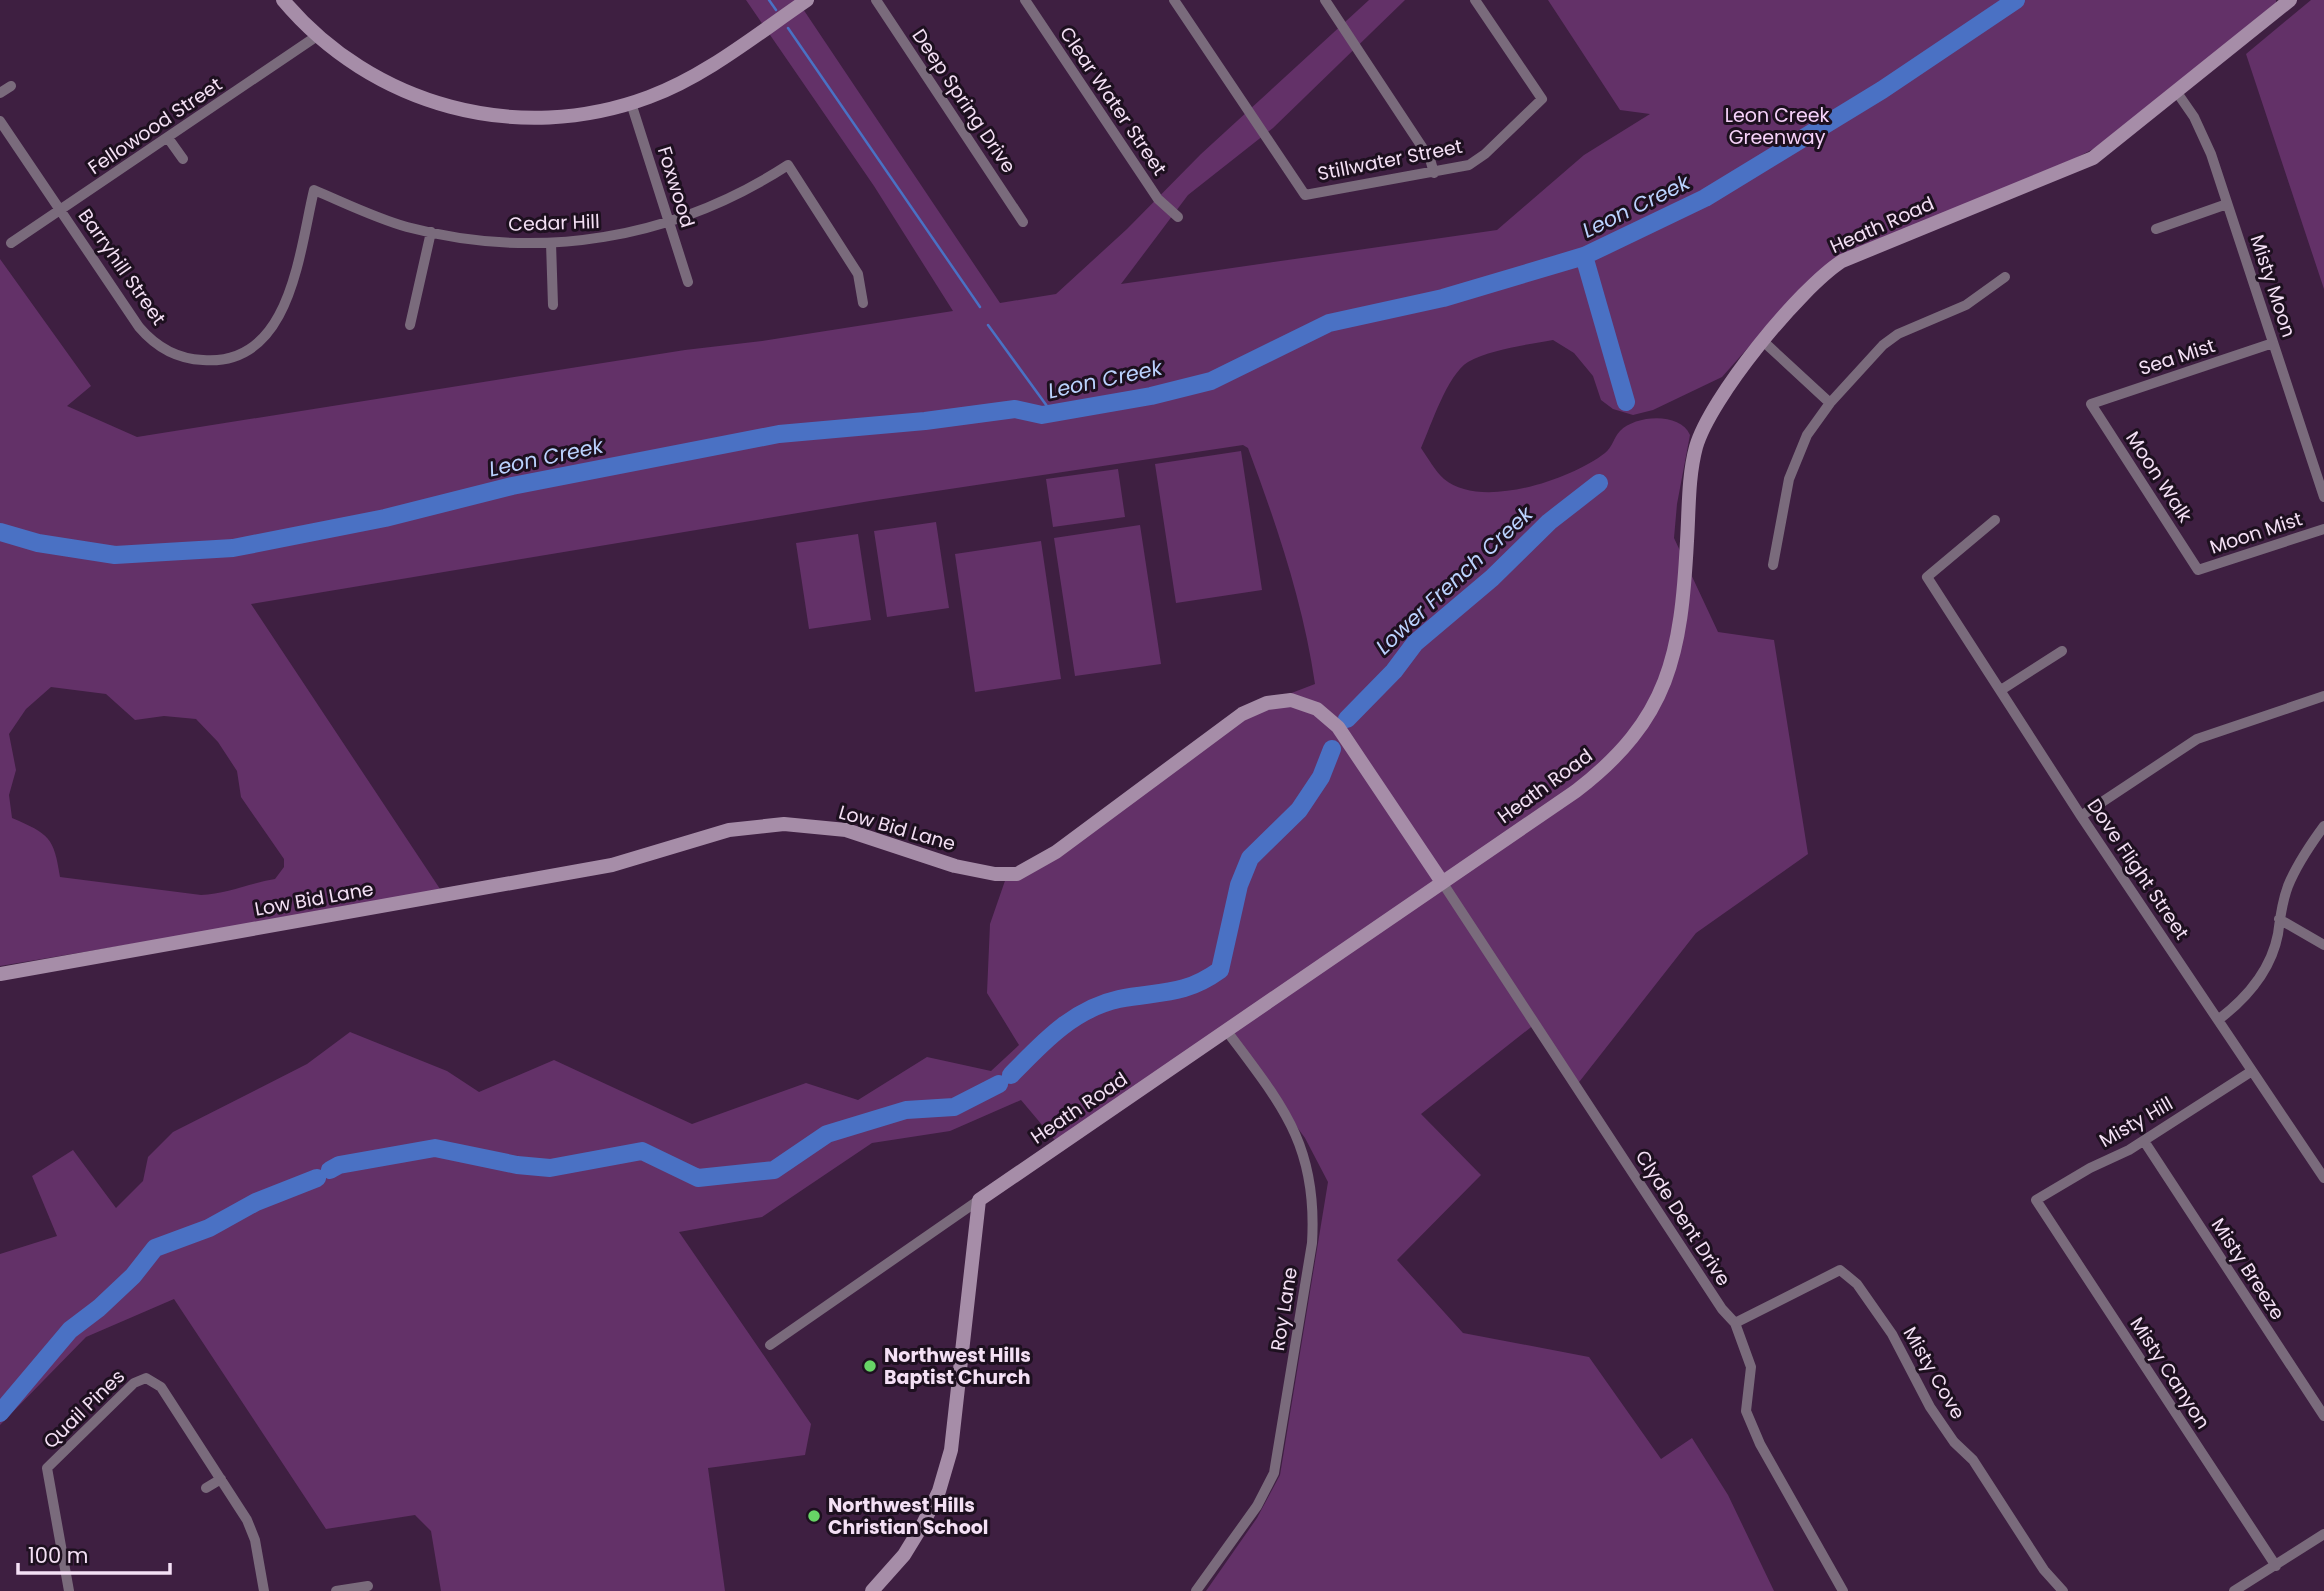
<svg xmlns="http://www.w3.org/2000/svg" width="2324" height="1591" font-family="Poppins,sans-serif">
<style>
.green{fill:#633168;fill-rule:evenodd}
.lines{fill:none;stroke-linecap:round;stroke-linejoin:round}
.stream{stroke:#4a71c4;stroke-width:2.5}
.river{stroke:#4a71c4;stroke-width:18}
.street{stroke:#7a6b7c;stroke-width:10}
.secondary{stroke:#a68da8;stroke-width:14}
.poi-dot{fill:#67d466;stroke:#1d101f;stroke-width:2.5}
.labels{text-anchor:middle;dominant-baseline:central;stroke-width:6;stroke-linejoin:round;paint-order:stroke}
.street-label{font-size:19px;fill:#f4e0f5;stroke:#1d101f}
.park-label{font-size:19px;fill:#f7d3fb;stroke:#1d101f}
.poi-label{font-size:19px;font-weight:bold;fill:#f4e0f5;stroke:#1d101f;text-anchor:start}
.water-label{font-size:21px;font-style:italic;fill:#bbd2fe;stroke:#1d101f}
</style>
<rect width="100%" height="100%" fill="#3e1f41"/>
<path class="green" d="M746 0H797L1000 303 1056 294 1127 229 1201 154 1369 0H1405L1273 128 1188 195 1121 284 1497 230 1584 155 1650 114 1620 110 1548 0H2276V4L2095 148 2074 159 1849 252 1785 306 1722 377 1653 410 1633 415 1613 409 1601 400 1593 376 1574 353 1553 340C1526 345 1492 349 1468 362 1447 375 1431 426 1421 448 1428 458 1435 471 1444 479 1481 510 1570 480 1605 453 1612 448 1614 437 1620 431 1636 415 1680 412 1690 435L1677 504 1674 538 1718 632 1774 640 1808 854 1696 933 1576 1086 1535 1024 1421 1114 1481 1175 1397 1260 1463 1333 1589 1357 1661 1459 1692 1438 1728 1495 1774 1591H1206L1257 1518 1280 1475 1328 1182 1305 1138 1226 1030 1059 1145 1021 1100 950 1131 872 1143 762 1217 679 1232 811 1424 805 1455 708 1468 725 1591H441L431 1531 415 1515 326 1529 174 1299 86 1337 0 1425V1254L57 1236 32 1176 73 1150 116 1208 143 1181 148 1157 173 1132 307 1064 350 1032 447 1071 479 1092 554 1060 692 1124 806 1083 858 1100 927 1057 991 1071 1019 1045 987 993 990 924 1007 875 1017 874 1255 707 1315 684C1303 602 1277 526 1248 448L1243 445 870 501 251 604 442 892 0 966V259L91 386 67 406 137 437 685 350 762 341 953 311 874 186ZM51 687 106 694 135 720 164 716 196 719 218 742 237 771 241 797 284 859V867L275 879C250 883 226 894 201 895L60 877C54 837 49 834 12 818L9 795 16 770 9 734 26 709Z
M2311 0H2324V289L2246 54Z
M1241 451 1262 590 1176 603 1155 464Z
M1118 469 1125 517 1053 527 1046 479Z
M936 522 949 608 887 617 874 531Z
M1140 525 1161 664 1075 676 1054 538Z
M858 534 871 620 809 629 796 543Z
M1041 541 1061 679 975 692 955 554Z"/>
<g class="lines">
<path class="stream" d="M769 0 776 10
M788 28 980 307
M988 325 1052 413"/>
<path class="river" d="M1584 256 1626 402
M0 532 38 543 115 555 233 548 385 518 512 486 779 434 925 421 1015 409 1042 415 1151 396 1211 381 1329 323 1443 298 1584 256 1705 198 1882 90 2016 0
M1347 719 1394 671 1415 643 1492 578 1549 522 1599 483
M1011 1075C1042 1043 1073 1009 1119 999 1160 991 1184 996 1220 970L1239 885 1250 858 1299 810 1321 777 1332 749
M330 1170 339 1165 435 1148 517 1165 550 1168 642 1151 698 1178 774 1170 827 1134 906 1110 954 1107 999 1084
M0 1413 70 1330 99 1308 133 1276 155 1248 209 1228 256 1202 317 1178"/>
<path class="street" d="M876 0 1023 222
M1025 0 1144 178 1158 199 1178 217
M1174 0 1305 195 1469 165 1485 154 1542 99 1475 0
M1325 0 1430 159 1434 173
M2176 91 2194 117 2211 154 2324 497
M0 93 11 86
M631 103 688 282
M0 121 139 327C156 347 177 359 203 360 291 367 299 252 314 190 345 203 375 218 407 227 539 262 674 239 788 165L858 274 863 303
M168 138 183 159
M2156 229 2227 204
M11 243 317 36
M551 243 553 305
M410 325 431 232
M1764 342 1830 403
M2273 343 2091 404 2198 570 2324 529
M1995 520 1927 577 2081 816 2324 1178
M1773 565 1789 479 1807 435 1830 403 1883 345 1898 334 1966 305 2005 277
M2001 690 2062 651
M2081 816 2197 739 2324 696
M1442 882 1722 1309 1735 1323 1751 1367 1746 1411 1760 1444 1843 1591
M2279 919 2324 945
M2218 1020C2247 998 2271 971 2278 934 2280 917 2282 902 2288 886 2297 864 2310 845 2324 826
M2252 1071 2129 1150 2090 1168 2036 1200 2276 1566
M2144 1141 2324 1416
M1735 1323 1840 1270 1857 1284 1892 1334 1930 1407 1954 1442 1973 1460 2044 1570 2063 1591
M770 1345 979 1200
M206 1488 221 1479
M69 1591 47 1468 134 1383 146 1378 161 1387 247 1520 255 1540 264 1591
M336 1591 368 1586
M1196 1591 1257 1506 1274 1473 1312 1243C1318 1145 1282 1105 1226 1030
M2234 1591 2324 1534"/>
<path class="secondary" d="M283 0C372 106 518 146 649 97 706 76 757 34 807 0
M0 974 612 865 729 830 784 824 846 830 955 866 995 874H1017L1056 852 1242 714 1267 703 1291 700 1317 709 1338 727 1442 882
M872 1591 904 1555 923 1524 939 1491 951 1450 979 1200 1576 791C1670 719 1681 654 1687 541 1689 510 1688 477 1696 447 1710 398 1799 289 1842 261L2093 158 2290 0"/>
</g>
<g class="poi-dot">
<circle cx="870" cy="1366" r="7"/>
<circle cx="814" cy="1516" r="7"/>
</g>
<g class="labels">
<g class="street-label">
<text transform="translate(964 101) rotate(56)">Deep Spring Drive</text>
<text transform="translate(1113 101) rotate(56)">Clear Water Street</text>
<text transform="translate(155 126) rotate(-34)">Fellowood Street</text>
<text transform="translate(1390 160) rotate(-11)">Stillwater Street</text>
<text transform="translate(676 187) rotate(73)">Foxwood</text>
<text transform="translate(554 223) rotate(-2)">Cedar Hill</text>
<text transform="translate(1882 225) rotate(-24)">Heath Road</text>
<text transform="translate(122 267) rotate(55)">Barryhill Street</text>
<text transform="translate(2273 286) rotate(72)">Misty Moon</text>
<text transform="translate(2177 357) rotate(-18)">Sea Mist</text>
<text transform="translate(2159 477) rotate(57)">Moon Walk</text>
<text transform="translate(2256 533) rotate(-18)">Moon Mist</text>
<text transform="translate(1545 786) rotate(-36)">Heath Road</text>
<text transform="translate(897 828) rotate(16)">Low Bid Lane</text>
<text transform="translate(2138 869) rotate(56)">Dove Flight Street</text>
<text transform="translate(314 899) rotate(-10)">Low Bid Lane</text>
<text transform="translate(1079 1108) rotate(-34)">Heath Road</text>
<text transform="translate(2136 1122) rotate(-30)">Misty Hill</text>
<text transform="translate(1683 1218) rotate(57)">Clyde Dent Drive</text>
<text transform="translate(2248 1269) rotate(57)">Misty Breeze</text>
<text transform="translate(1284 1309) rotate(-81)">Roy Lane</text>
<text transform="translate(1934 1373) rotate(60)">Misty Cove</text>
<text transform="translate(2170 1373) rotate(57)">Misty Canyon</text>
<text transform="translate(84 1409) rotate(-44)">Quail Pines</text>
</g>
<g class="park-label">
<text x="1777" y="115">Leon Creek<tspan x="1777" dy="22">Greenway</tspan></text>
</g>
<g class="poi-label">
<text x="884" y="1355">Northwest Hills<tspan x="884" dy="22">Baptist Church</tspan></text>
<text x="828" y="1505">Northwest Hills<tspan x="828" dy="22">Christian School</tspan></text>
</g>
<g class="water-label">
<text transform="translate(1636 206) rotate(-26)">Leon Creek</text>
<text transform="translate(1105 379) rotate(-12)">Leon Creek</text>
<text transform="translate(546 457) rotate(-12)">Leon Creek</text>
<text transform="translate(1454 580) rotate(-43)">Lower French Creek</text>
</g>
</g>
<path d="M18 1563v10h152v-10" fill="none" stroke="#f4e0f5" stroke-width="3.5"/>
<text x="28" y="1563" font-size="21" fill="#f4e0f5" stroke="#1d101f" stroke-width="5" paint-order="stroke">100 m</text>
</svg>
